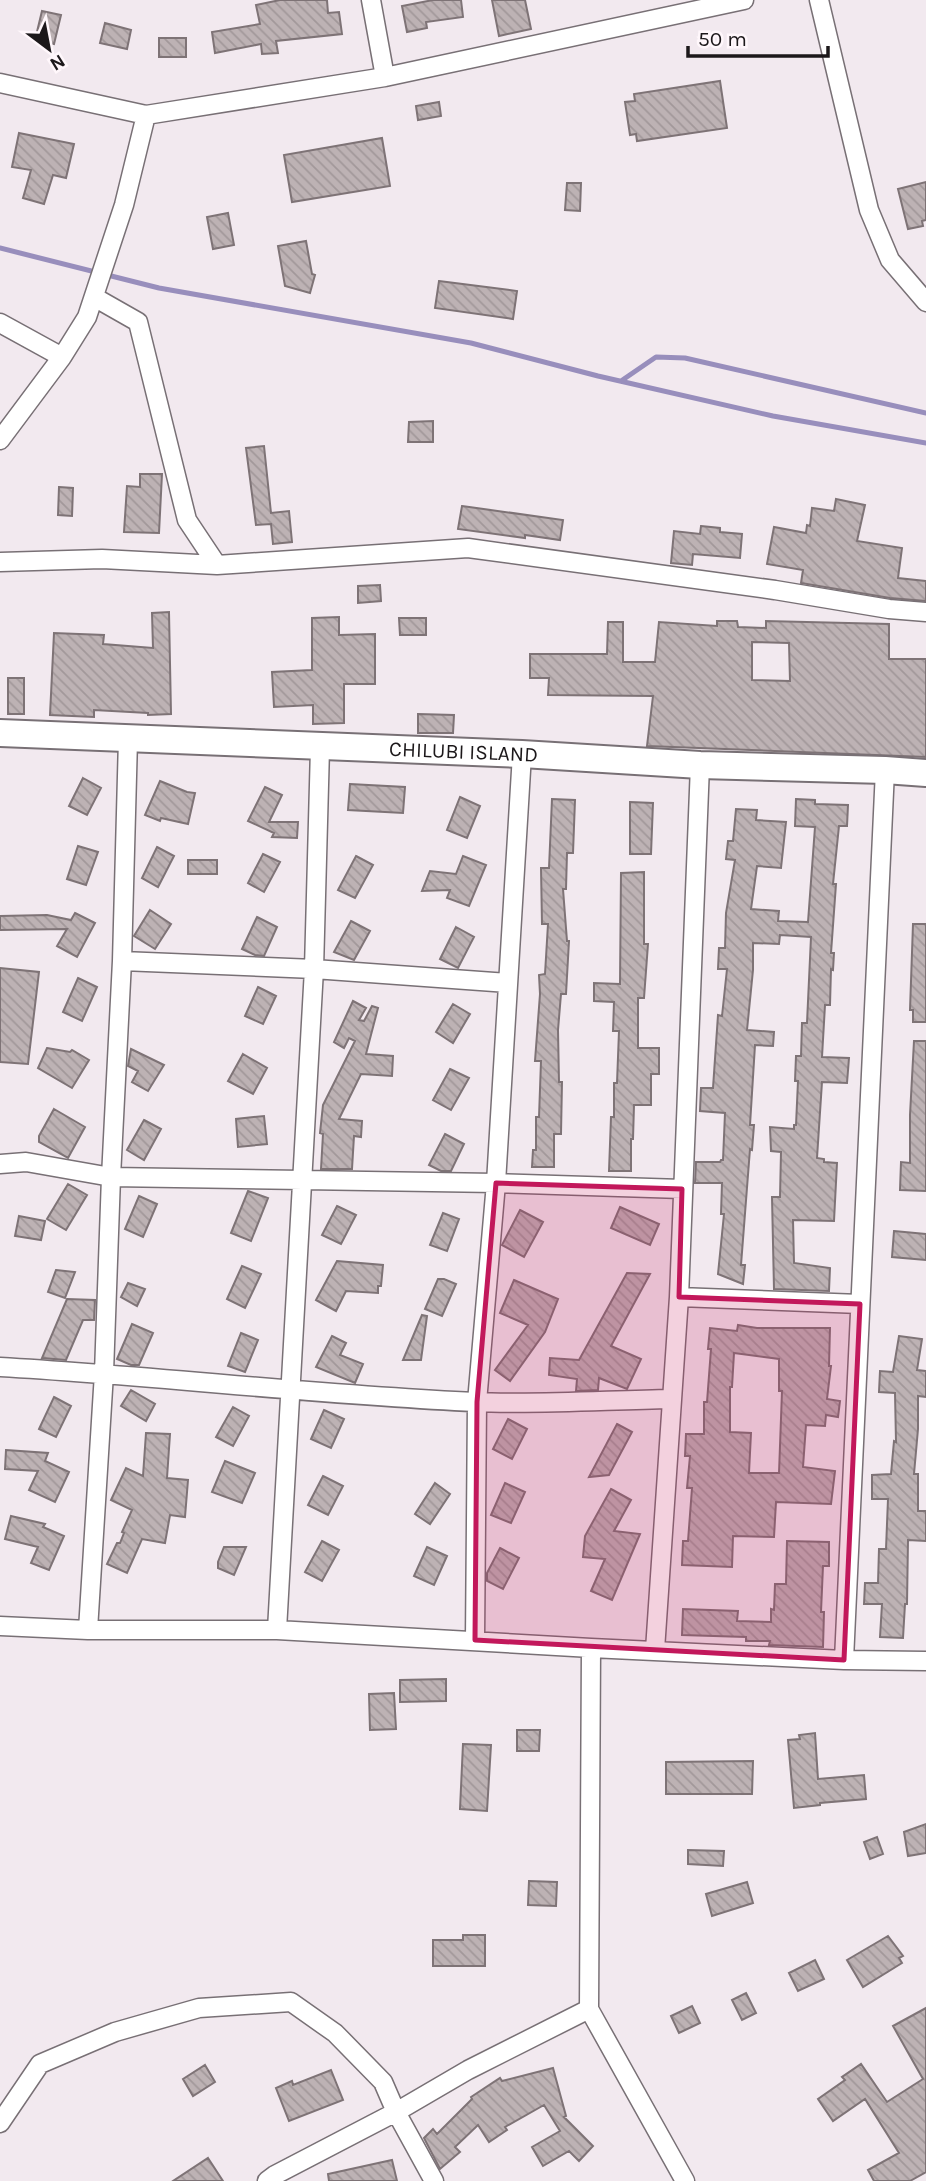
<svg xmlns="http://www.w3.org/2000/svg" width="926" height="2181" font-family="Karla,sans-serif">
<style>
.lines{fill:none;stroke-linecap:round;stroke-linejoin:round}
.stream{stroke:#988ebc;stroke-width:5}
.building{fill:url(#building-back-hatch);stroke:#7e7376;stroke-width:2;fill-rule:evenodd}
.street-casing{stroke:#787075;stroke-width:21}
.secondary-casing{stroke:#787075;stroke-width:30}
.street{stroke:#fff;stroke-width:18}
.secondary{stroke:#fff;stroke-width:26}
.marked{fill:#c2185b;fill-opacity:0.2;stroke:#c2185b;stroke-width:5;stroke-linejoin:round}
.labels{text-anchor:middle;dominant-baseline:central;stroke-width:5;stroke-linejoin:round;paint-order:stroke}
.street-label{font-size:21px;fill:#1c181a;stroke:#fff7fb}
</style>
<defs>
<pattern id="building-back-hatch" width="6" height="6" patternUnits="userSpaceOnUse" patternTransform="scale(1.75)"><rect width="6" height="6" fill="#bdb2b4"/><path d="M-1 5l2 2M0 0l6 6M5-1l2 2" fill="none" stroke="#a2989a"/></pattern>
</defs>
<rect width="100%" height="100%" fill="#f2e9ef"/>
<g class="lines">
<path class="stream" d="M0 248 159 288 471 343 598 376 773 416 926 443
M621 381 656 357 685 358 926 413"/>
</g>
<path class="building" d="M280 0H327L328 13 339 12 342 34 276 41 278 53 262 54 261 44 215 53 212 32 260 24 256 5Z
M433 0H461L463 17 426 22 427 28 407 32 402 6Z
M492 0H525L531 29 499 36Z
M42 11 61 15 54 44 35 40Z
M105 23 131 30 127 49 100 43Z
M159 38H186V57H159Z
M720 81 727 128 637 141 636 134 630 135 625 102 635 101 634 94Z
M439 102 441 116 418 120 416 106Z
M19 133 74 144 66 178 53 175 44 204 23 198 31 170 12 167Z
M382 138 390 186 292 202 284 155Z
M926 182V220L922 221 923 226 908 229 898 189Z
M567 183H581L580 211 565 210Z
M228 213 234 245 213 249 207 217Z
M306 241 312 274 315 275 310 293 285 286 278 246Z
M439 281 517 291 513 319 435 308Z
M433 421V442H408L409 422Z
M264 446 271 513 289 511 292 542 273 544 271 524 256 525 246 448Z
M140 474H162L159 533 124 532 127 486 140 487Z
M59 487 73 488 72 516 58 515Z
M836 499 865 505 857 541 902 548 898 578 926 581V601L890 598 801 583 803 570 767 564 774 527 806 533 807 525 810 526 812 508 834 511Z
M462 506 563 520 560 540 525 535V538L458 529Z
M701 526 720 528V532L742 534 740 558 693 554 692 565 671 563 674 531 700 534Z
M380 585 381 601 358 603V586Z
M169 612 171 714 148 715V713L94 710V717L50 715 54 633 104 635 103 644 153 648 152 613Z
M339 617V635L375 634V684H344V723L313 724V705L274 707 272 672 312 670V618Z
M399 618H426V635H400Z
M717 621H737L738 627 766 628V621L889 624V659H926V757L647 746 653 696 548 695 549 678H530V654H607L608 622H623V662H655L659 622 717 626ZM752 642 789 643 790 681 752 680Z
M8 678H24V714H8Z
M418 714 454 715 453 733H418Z
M83 778 101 788 87 815 69 806Z
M160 781 187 792 195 793 188 824 161 818 160 821 145 815Z
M350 784 405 787 403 813 348 810Z
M265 787 282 795 269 822H298L297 838 272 837 274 833 248 821Z
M460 797 480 806 467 838 447 830Z
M552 799 575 800 573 853H567L566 889H563L567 941H569L566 994H561L558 1030 559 1082H562L561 1134H554V1167H532L533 1150H536V1117H539L541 1061H535L540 994 539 975 545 974 548 924H542L541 868H549Z
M796 799 815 800V804L848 805 847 826H839L833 884H836L831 953H834L833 970 831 969 830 1005H825L822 1057 849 1058 847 1083 822 1082 817 1158 824 1159V1162L837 1163 834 1221 793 1220 794 1263 830 1268 829 1291 774 1289 772 1197H780L781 1152 771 1151 770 1127 794 1129V1125H796L798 1081H795L796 1056H801L802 1023H807L811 937 780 935 779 944 753 943V970L747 1030 774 1032 773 1046 755 1045 750 1125H754L752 1150 750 1149 741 1265H745L743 1284 718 1274 724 1214H721L722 1183H695L696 1162H720L721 1160H723L725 1113 700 1111 701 1088H713L718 1015 722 1016 727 969H718L719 948H725L726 913 735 860 726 859 728 841H733L736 809 757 810 756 820 786 822 781 868 757 866 751 909 779 911 778 921 808 922 815 827 795 826Z
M630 802 653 803 651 854H630Z
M78 846 98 852 86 885 67 879Z
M157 847 174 856 158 887 142 878Z
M263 854 280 862 264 892 248 883Z
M356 856 373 865 355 898 338 890Z
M463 856 486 865 469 906 447 898 450 890 422 891 430 871 456 874Z
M188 860H217V874H188Z
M644 872V944H648L644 998H638V1048H659V1074H651V1105H634L633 1139H631V1171H609L611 1117H614V1083H617L619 1031H613L614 1002 594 1001V983L620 984 621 873Z
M150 910 171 924 155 949 134 936Z
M75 913 95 923 77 957 57 946 67 929 0 930V916L47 915 71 920Z
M257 917 277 927 264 956 255 955 242 949Z
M351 921 370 931 354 960 334 952Z
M913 924H926V1022H913V1010H910Z
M456 927 474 937 458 968 440 959Z
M0 968 39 972 28 1064 0 1062Z
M78 978 97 987 82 1021 63 1012Z
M258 987 276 996 263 1024 245 1016Z
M353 1001 366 1008 359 1020 364 1021 372 1006 378 1008 366 1054 393 1056 392 1076 361 1074 339 1119 362 1121 361 1137 354 1136 352 1169H321L323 1134 320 1133 323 1105 355 1041 349 1038 344 1048 334 1042Z
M453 1004 470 1014 453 1043 436 1032Z
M914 1041H926V1191L900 1190 901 1162 910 1163V1115Z
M47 1048 70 1052 72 1050 89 1060 72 1088 38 1068Z
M131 1049 164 1065 148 1091 132 1082 138 1071 128 1066Z
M243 1054 267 1068 253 1094 228 1081Z
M450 1069 469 1078 451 1110 433 1100Z
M54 1109 85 1127 68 1158 39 1142V1136Z
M264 1116 267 1144 238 1147 236 1119Z
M144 1120 161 1129 144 1160 127 1150Z
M445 1134 464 1144 451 1171H441L429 1165Z
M68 1184 87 1195 66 1230 47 1219Z
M248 1191 268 1198 251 1241 231 1233Z
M139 1196 157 1204 143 1237 125 1229Z
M337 1206 356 1215 341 1244 322 1235Z
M620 1207 659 1224 650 1245 611 1228Z
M520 1210 543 1222 524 1257 502 1245Z
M443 1213 459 1219 447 1251 430 1245Z
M19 1216 45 1221 41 1240 15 1236Z
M894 1231 926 1234V1260L892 1257Z
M337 1261 383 1265 381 1286H378V1293L346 1291 336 1311 316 1300Z
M242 1266 261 1274 245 1308 227 1299Z
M56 1270 75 1272 65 1298 48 1292Z
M627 1273 650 1274 611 1346 641 1359 627 1389 599 1378 598 1390 576 1391 577 1379 549 1375 550 1358 579 1360Z
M438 1279H444L456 1284 442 1316 425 1309Z
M514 1280 558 1299 545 1332 510 1381 495 1370 528 1325 500 1313Z
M128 1283 145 1289 137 1306 121 1297Z
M67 1299 95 1300 94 1320H83L66 1360 42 1358Z
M422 1315 427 1316 421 1360H403Z
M132 1324 153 1333 139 1365H131L117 1359Z
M738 1325 757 1328H830L829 1366H831L827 1399 840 1401 838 1417 826 1415 825 1426 806 1425 803 1467 835 1471 831 1504 776 1502 774 1537 733 1536 732 1567 682 1565 683 1541H688L692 1488H687L690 1456H685L686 1434H704V1402H707L711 1349H708L710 1328 737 1331ZM734 1353 779 1359V1391H782L779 1473H749L751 1433 730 1432V1387H732Z
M241 1333 258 1340 245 1372 228 1366Z
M332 1336 346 1343 340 1355 363 1364 355 1383 316 1367Z
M899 1336 922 1339 917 1370 926 1371V1397L918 1396V1429L914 1474H918V1511H926V1541L908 1540 907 1604H905L903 1638 880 1637 882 1604H864L865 1583H878L879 1549H886L888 1499H872V1475L891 1474 894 1441 896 1442 895 1393 879 1392 880 1371 893 1372Z
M131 1390 155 1404 146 1421 121 1406Z
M54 1397 71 1406 56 1437 39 1429Z
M233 1407 249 1416 233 1446 216 1437Z
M324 1410 344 1419 331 1448 311 1439Z
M508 1419 527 1429 512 1459 493 1449Z
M617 1424 632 1432 609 1475 589 1477Z
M146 1433 170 1434 167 1478 188 1480 185 1517 170 1515 165 1543 142 1539 127 1573 107 1564 117 1543H120L124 1533 122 1532 132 1510 111 1500 126 1468 143 1476Z
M6 1450 48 1453 45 1461 69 1472 55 1502 29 1490 38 1471 5 1469Z
M225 1461 255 1473 242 1503 212 1492Z
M323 1476 343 1486 328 1515 308 1505Z
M435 1483 450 1494 430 1524 415 1514Z
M505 1483 525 1492 511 1523 491 1515Z
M611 1489 631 1500 614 1531 640 1534 612 1600 591 1591 605 1559 583 1557 585 1536Z
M11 1516 45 1524 43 1527 64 1536 49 1570 31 1563 38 1547 5 1539Z
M322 1541 339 1550 322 1581 305 1572Z
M787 1541 829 1542V1566H823L821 1612H824L823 1647 769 1645 770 1641H746V1637L682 1635 683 1609 738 1611 737 1621 771 1622V1609L774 1610 775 1584H786Z
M224 1547H246L234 1575 218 1568V1562Z
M427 1547 447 1556 434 1585 414 1576Z
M500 1548 519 1558 503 1589 487 1581V1573Z
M446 1679V1701L400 1702V1680Z
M394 1693 396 1729 370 1730 369 1694Z
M517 1730H540L539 1751H517Z
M815 1733 818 1779 864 1775 866 1799 820 1803V1805L794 1808 788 1740 800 1739 799 1735Z
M463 1744 491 1745 487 1811 460 1809Z
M753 1761 752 1794H666V1762Z
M926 1824V1853L908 1856 904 1832Z
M877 1837 883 1854 870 1859 864 1842Z
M688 1850 724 1851 723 1866 688 1864Z
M529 1881 557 1882 556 1906 528 1905Z
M747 1882 753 1903 712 1916 706 1894Z
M463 1935H485V1966H433V1940H463Z
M888 1936 903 1956 899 1958 902 1963 863 1987 847 1960Z
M815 1960 824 1979 798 1991 789 1973Z
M746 1993 756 2013 742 2020 732 2000Z
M692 2006 700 2023 679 2033 671 2016Z
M926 2008V2172L910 2181H874L868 2170 899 2153 865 2099 833 2121 818 2099 845 2080 842 2077 861 2064 887 2102 923 2079 893 2026Z
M205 2065 215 2082 193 2096 183 2079Z
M553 2068 566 2116 564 2117 593 2146 579 2161 569 2151 543 2166 532 2147 560 2131 544 2105 505 2127 507 2130 489 2142 478 2125 455 2147 460 2152 440 2169 424 2138 433 2129 437 2134 472 2099 471 2097 500 2078 502 2081Z
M331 2070 343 2100 289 2121 276 2088 292 2081 293 2085Z
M208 2158 223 2181H173Z
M392 2160 397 2181H329L328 2174Z"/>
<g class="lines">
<defs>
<path id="street" d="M371 0 385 77
M819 0 869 210 890 260 926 302
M0 83 146 115 385 77 744 0
M94 297 138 322 187 520 217 565
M0 323 62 357
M0 440 62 357 87 317 124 205 146 115
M0 562 102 559 217 565 468 548 775 590 889 609 926 612
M122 961 314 969 508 983
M0 1164 26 1162 111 1177 496 1183 682 1189
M679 1297 860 1304
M0 1367C159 1376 317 1395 475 1402 539 1405 607 1400 671 1399
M0 1626 88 1630H277L591 1648 844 1660 926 1661
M88 1630 104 1373 111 1177 122 961 128 739
M277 1630 314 969 320 748
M475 1640 477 1402 496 1183 522 754
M591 1648 589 2009 685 2181
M655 1650 679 1297 700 765
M844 1660 885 770
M0 2123 40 2064 115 2032 199 2008 291 2002 335 2033 383 2082 396 2112 275 2175 267 2181
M434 2181 396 2112 468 2070 589 2009"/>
<g id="secondary">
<path id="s1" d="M0 733 522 754 700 765 885 770 926 773"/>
</g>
</defs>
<use href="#street" class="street-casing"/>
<use href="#secondary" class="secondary-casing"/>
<use href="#street" class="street"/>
<use href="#secondary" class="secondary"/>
</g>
<path class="marked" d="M496 1183 682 1189 679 1297 860 1304 844 1660 475 1640 477 1402Z"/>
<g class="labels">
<g class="street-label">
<text stroke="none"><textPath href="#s1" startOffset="464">CHILUBI ISLAND</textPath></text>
</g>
</g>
<g transform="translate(49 49) rotate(148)" stroke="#fff7fb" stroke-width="5" paint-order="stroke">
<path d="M0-5L12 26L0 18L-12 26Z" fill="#1c181a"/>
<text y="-10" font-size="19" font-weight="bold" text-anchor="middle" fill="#1c181a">N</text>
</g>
<path d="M688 46v10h140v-10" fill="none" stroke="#1c181a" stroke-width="3.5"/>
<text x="698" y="46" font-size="21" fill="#1c181a" stroke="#fff7fb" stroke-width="5" paint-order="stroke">50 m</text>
</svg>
